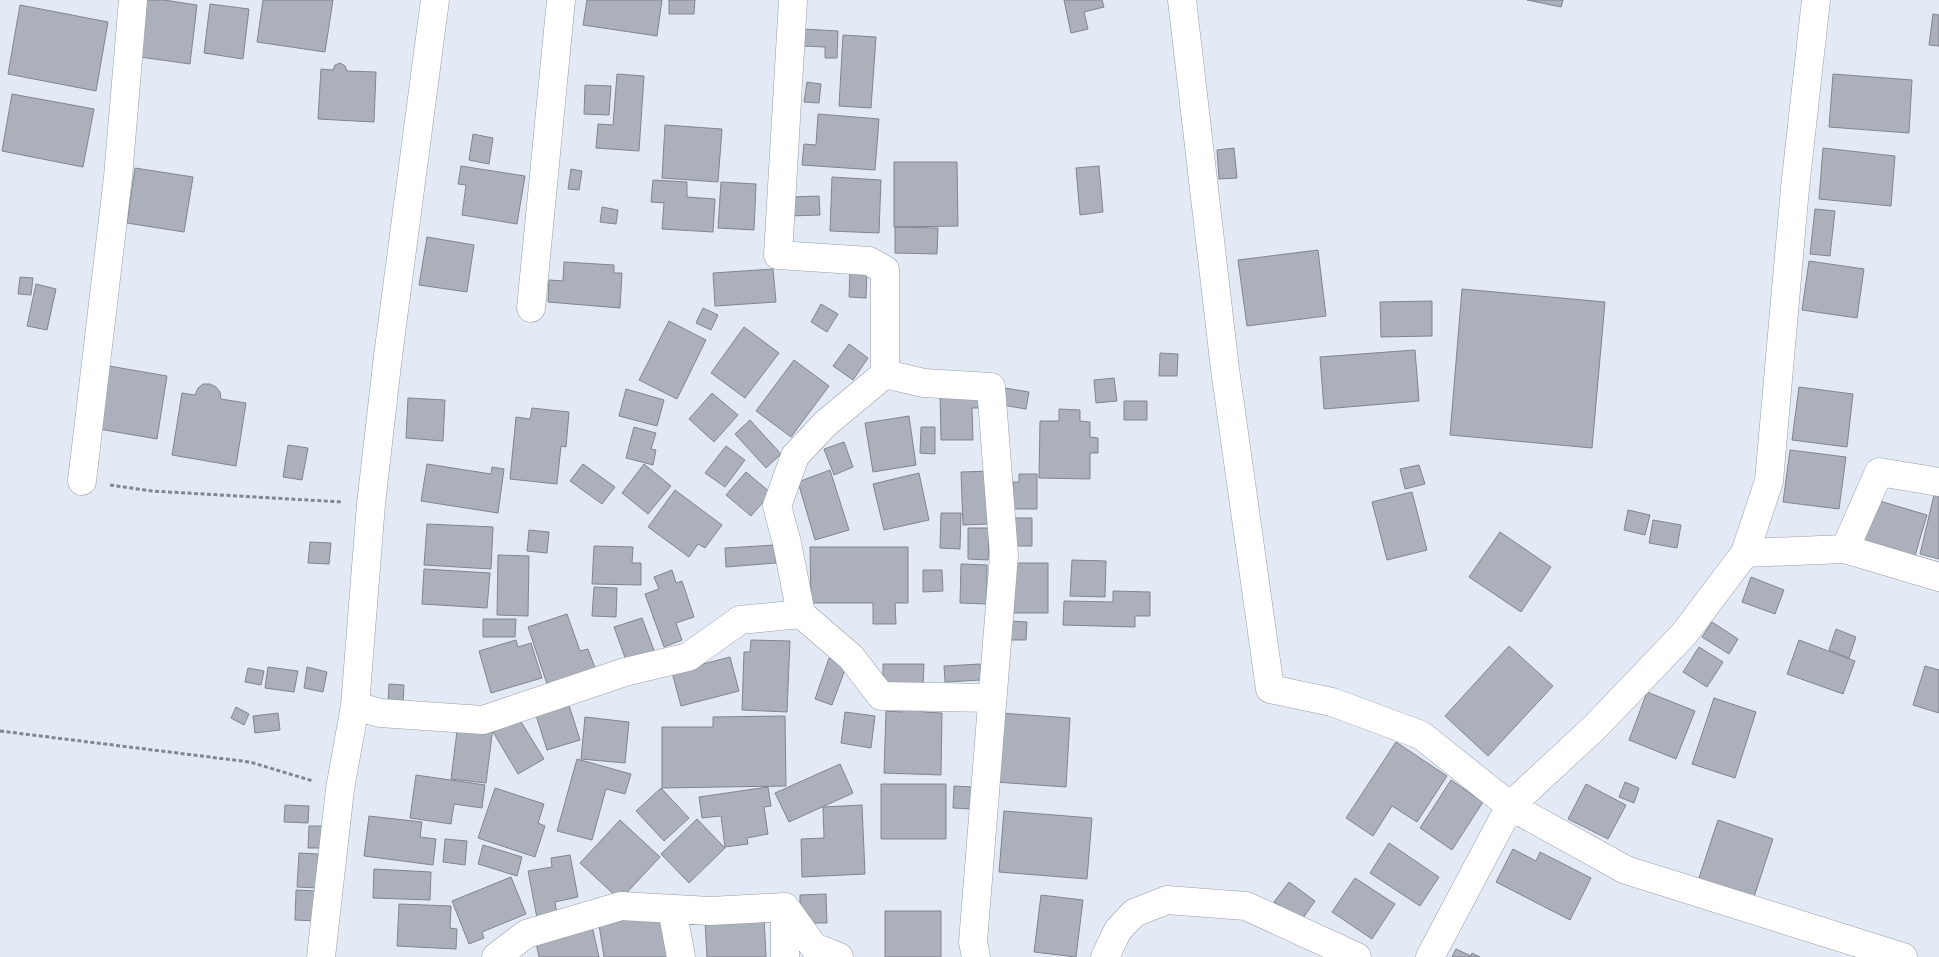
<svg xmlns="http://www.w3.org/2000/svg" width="1939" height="957" font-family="Jost,sans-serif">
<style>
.building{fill:#abb0bb;stroke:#80858f}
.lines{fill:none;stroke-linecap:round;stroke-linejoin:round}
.minor-casing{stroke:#989da7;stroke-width:29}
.path{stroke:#82868d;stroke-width:3;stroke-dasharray:4 2.5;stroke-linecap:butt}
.minor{stroke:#fff;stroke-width:28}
</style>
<rect width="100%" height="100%" fill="#e4eaf5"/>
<path class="building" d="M147 0H164L197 5 190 64 140 57Z
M263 0H333L325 52 257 42Z
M587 0H662L657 36 583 25Z
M669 0H695L694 14H669Z
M1064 0H1102L1104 7 1084 12 1088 29 1071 33Z
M1527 0H1563L1561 7Z
M210 4 249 9 243 59 204 53Z
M20 5 108 22 96 91 8 74Z
M1933 14 1939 15V46L1929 45Z
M803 29 838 31 837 58H825V47L802 46Z
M843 35 876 37 871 108 839 106Z
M340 63 345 66 347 71 376 72 374 122 318 119 321 69 333 70 335 65Z
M617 74 644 76 639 151 596 148 598 124 613 125Z
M1833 74 1912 80 1909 133 1829 127Z
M807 82 821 84 819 103 804 102Z
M585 85 611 86 609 115 584 114Z
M12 94 94 109 83 167 2 151Z
M818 114 879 119 875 170 802 165 804 144 816 145Z
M665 125 722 129 718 182 662 178Z
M473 134 493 138 489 164 469 160Z
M1234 148 1237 178 1219 179 1217 150Z
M1823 148 1895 156 1891 206 1819 199Z
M894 162H957L958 226 894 227Z
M461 166 525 176 517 224 462 215 466 185 458 184Z
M1099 166 1103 212 1080 215 1076 168Z
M135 168 193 177 184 232 127 223Z
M571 169 582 171 579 190 568 189Z
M832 177 881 180 879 233 830 231Z
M653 180 687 182V197L715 199 713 232 662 229 664 203 651 202Z
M721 182 756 184 754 230 718 228Z
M819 196 820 215 790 216V197Z
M602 207 618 210 616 224 600 222Z
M1815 209 1835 211 1830 256 1810 254Z
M895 227 938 228 937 254 895 253Z
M427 237 474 245 467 292 419 285Z
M1318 250 1326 316 1247 326 1238 260Z
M1809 261 1864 269 1857 318 1802 310Z
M564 262 614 265V273H622L620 308 548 302 549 280 563 281Z
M773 269 776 302 715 306 713 273Z
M850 270H867L866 298 849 297Z
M20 277 33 278 31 295 18 294Z
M36 284 56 289 47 330 27 326Z
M1462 289 1605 302 1592 448 1450 435Z
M1432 301V336L1381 337 1380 302Z
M821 304 838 314 827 332 811 322Z
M703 308 718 315 711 330 696 323Z
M669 321 706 340 677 399 639 380Z
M744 327 779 353 745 398 711 373Z
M849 344 868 358 853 380 833 366Z
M1415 350 1419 401 1324 409 1320 357Z
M1160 353 1178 354 1177 376H1159Z
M794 360 829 386 791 437 756 411Z
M109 366 167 376 157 439 99 429Z
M1114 378 1117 401 1096 403 1094 380Z
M203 384H210L216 387 220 392 221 399 246 403 236 466 172 455 182 393 195 395 198 388Z
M1799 387 1853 394 1847 447 1792 440Z
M1005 388 1029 392 1026 409 1002 405Z
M626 389 664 400 657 426 619 416Z
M980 392 981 408H972L973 440H941L940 393Z
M712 393 738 415 714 442 689 419Z
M408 398 445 400 443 441 406 438Z
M1124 401H1147V420H1124Z
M532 408 569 412 566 447 561 446 557 484 510 479 516 417 530 419Z
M1059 409 1080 410V421L1090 422V437L1098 438V453H1090V479L1039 478 1040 421H1059Z
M909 416 916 465 873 472 865 423Z
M750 420 781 454 766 468 735 434Z
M634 427 656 433 651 449 656 450 653 465 626 458Z
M921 427H935V454L920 453Z
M844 442 853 467 834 475 824 449Z
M288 445 308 448 302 480 283 477Z
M726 446 745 460 725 487 705 473Z
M1790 450 1846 457 1839 509 1783 502Z
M427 464 491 474 492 467 504 469 498 513 421 501Z
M583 464 615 487 602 504 570 481Z
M644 464 671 486 648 514 622 493Z
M1419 465 1425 484 1405 489 1400 469Z
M830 470 849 530 815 540 798 482Z
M993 471 988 524 963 525 961 472Z
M746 472 771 493 751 516 726 495Z
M919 473 929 520 884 530 873 484Z
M1019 474H1037V509H1013V482H1019Z
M675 490 722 525 705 548 698 544 689 557 648 527Z
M1412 492 1427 550 1387 560 1372 502Z
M1934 495 1939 496V559L1920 554Z
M1873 499 1927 515 1914 559 1860 542Z
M1628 510 1650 515 1645 535 1624 530Z
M941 513H961L960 549 940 548Z
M1009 518H1032V546H1009Z
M1653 520 1681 525 1677 548 1649 543Z
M427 524 493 527 491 569 424 565Z
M968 528H989L988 560 968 559Z
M529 530 549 532 547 553 527 551Z
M1500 532 1551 567 1521 612 1469 577Z
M310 542 331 543 329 564 308 563Z
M775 545 776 563 726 567 725 548Z
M594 546 633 547 632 563H641V585L592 584Z
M810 547H908V603H895L896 624H873V603H811Z
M498 555 529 556 528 616 497 615Z
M1072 560 1106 561 1105 597 1070 596Z
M1005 563H1048V613H1005Z
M961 564 987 565V604L960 603Z
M424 569 490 573 487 608 422 604Z
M672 570 676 583 682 581 694 617 676 623 682 640 664 647 645 594 659 589 654 577Z
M923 570H942L943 591 923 592Z
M1751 577 1784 590 1775 614 1742 602Z
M594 587 617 588 616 617 592 616Z
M1113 591 1150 592V616H1135V627L1063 625 1064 601 1113 602Z
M567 614 580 651 588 649 595 668 547 684 528 627Z
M642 618 655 653 627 663 614 627Z
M483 619H516L515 637H483Z
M1010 621 1027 622 1026 640H1009Z
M1712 622 1738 639 1729 654 1702 637Z
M1836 629 1856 637 1849 658 1829 650Z
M516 640 518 647 531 643 542 678 491 693 479 651Z
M751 640 790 641 787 712 742 710 744 652H750Z
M1799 640 1855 661 1843 694 1787 674Z
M1509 646 1553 686 1488 756 1445 716Z
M1699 647 1723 662 1707 687 1683 672Z
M730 657 739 691 681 706 672 672Z
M829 658 847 664 832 705 815 699Z
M883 664H924L923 686 883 685Z
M980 664 981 680 945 682 944 666Z
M1925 666 1939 670V713L1913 705Z
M268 667 298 671 294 692 265 688Z
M307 667 327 672 323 692 304 688Z
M248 668 264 671 261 685 245 682Z
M389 684 404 685 403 704 388 703Z
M1647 692 1695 711 1676 759 1629 740Z
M1714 698 1756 712 1735 778 1692 764Z
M567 699 580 740 547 750 534 709Z
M902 706 923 707V712L942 713 941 775 884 773 886 711 902 712Z
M236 707 249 714 244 725 231 718Z
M845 712 875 716 871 748 841 743Z
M278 713 280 730 255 733 253 716Z
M1000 713 1070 718 1066 787 995 782Z
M785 716 786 786 662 788V727H713V717Z
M518 717 544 759 518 774 493 732Z
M585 717 629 722 625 763 581 759Z
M458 723 493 727 486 783 451 779Z
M1396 742 1447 776 1417 822 1392 806 1373 836 1346 818Z
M577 759 631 774 625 794 606 789 592 840 557 831Z
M840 764 853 793 789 822 775 793Z
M416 775 485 785 482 808 454 804 451 824 410 818Z
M1451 780 1483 802 1452 850 1420 828Z
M1625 782 1639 788 1634 803 1619 797Z
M881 784H946V839H881Z
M1586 784 1626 805 1608 839 1568 819Z
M954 786 973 787V809L953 808Z
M768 787 771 806 764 807 768 834 747 838 748 844 725 847 721 816 702 818 699 797Z
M495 788 544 804 538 823 545 826 535 857 478 838Z
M661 788 689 818 664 841 636 811Z
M285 805 309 806 308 823 284 822Z
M862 805 865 874 802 877 801 839 824 838 823 807Z
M1004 811 1092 818 1087 879 999 872Z
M369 816 422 822 420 837 436 839 433 865 364 856Z
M697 819 725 848 689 883 661 854Z
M620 820 660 857 620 900 580 863Z
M1718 820 1773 839 1753 900 1698 881Z
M309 826H328L327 848H308Z
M445 839 467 841 465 865 443 862Z
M1389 843 1439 877 1420 906 1370 873Z
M483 845 522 857 517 876 478 864Z
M1513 849 1536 861 1540 852 1591 878 1570 920 1496 882Z
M299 853 318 854 317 888 297 887Z
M570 855 578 897 555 902 557 914 537 918 528 871 552 867 551 858Z
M374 869 431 872 430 900 373 898Z
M511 877 526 914 482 932 484 938 469 944 452 901Z
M1355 878 1395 904 1372 939 1332 912Z
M1289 882 1315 901 1301 921 1274 902Z
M296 890 318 891 316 921 295 920Z
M826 894 827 923H800V895Z
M1041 895 1083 900 1076 957 1034 952Z
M399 904 451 906 450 928 457 929 456 949 397 946Z
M885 911H941V957H885Z
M659 914 667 957H604L599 925Z
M764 918 766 957H707L705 922Z
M592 926 599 957H539L535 938Z
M1456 949 1471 956 1472 953 1480 957H1452Z"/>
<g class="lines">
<defs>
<path id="minor" d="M793 0 778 255 869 261 885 270V374
M1182 0 1225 369 1270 689 1332 702 1421 735 1510 806 1626 870 1903 957
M531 308 561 0
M82 481 118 177 133 0
M1845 549 1939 577
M1745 553 1845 549 1879 472 1939 482
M355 706 380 713 483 720 625 672 688 657 740 620 801 614
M785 907V957
M672 909 681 957
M321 957 340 789 355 706 371 504 388 356 435 0
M496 957 526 934 621 906 710 911 785 907 814 947 839 957
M976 957 973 942 1004 555 991 387 924 383 885 374 825 424 795 456 777 506 787 543 801 614 851 657 881 696 992 698
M1105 957 1118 930 1134 913 1167 900 1246 906 1357 957
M1430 957 1510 806 1595 727 1684 634 1745 553 1769 481 1795 188 1816 0"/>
</defs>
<use href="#minor" class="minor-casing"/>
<path class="path" d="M110 485 152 491 343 502
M0 731 250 762 313 781"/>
<use href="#minor" class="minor"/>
</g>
</svg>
